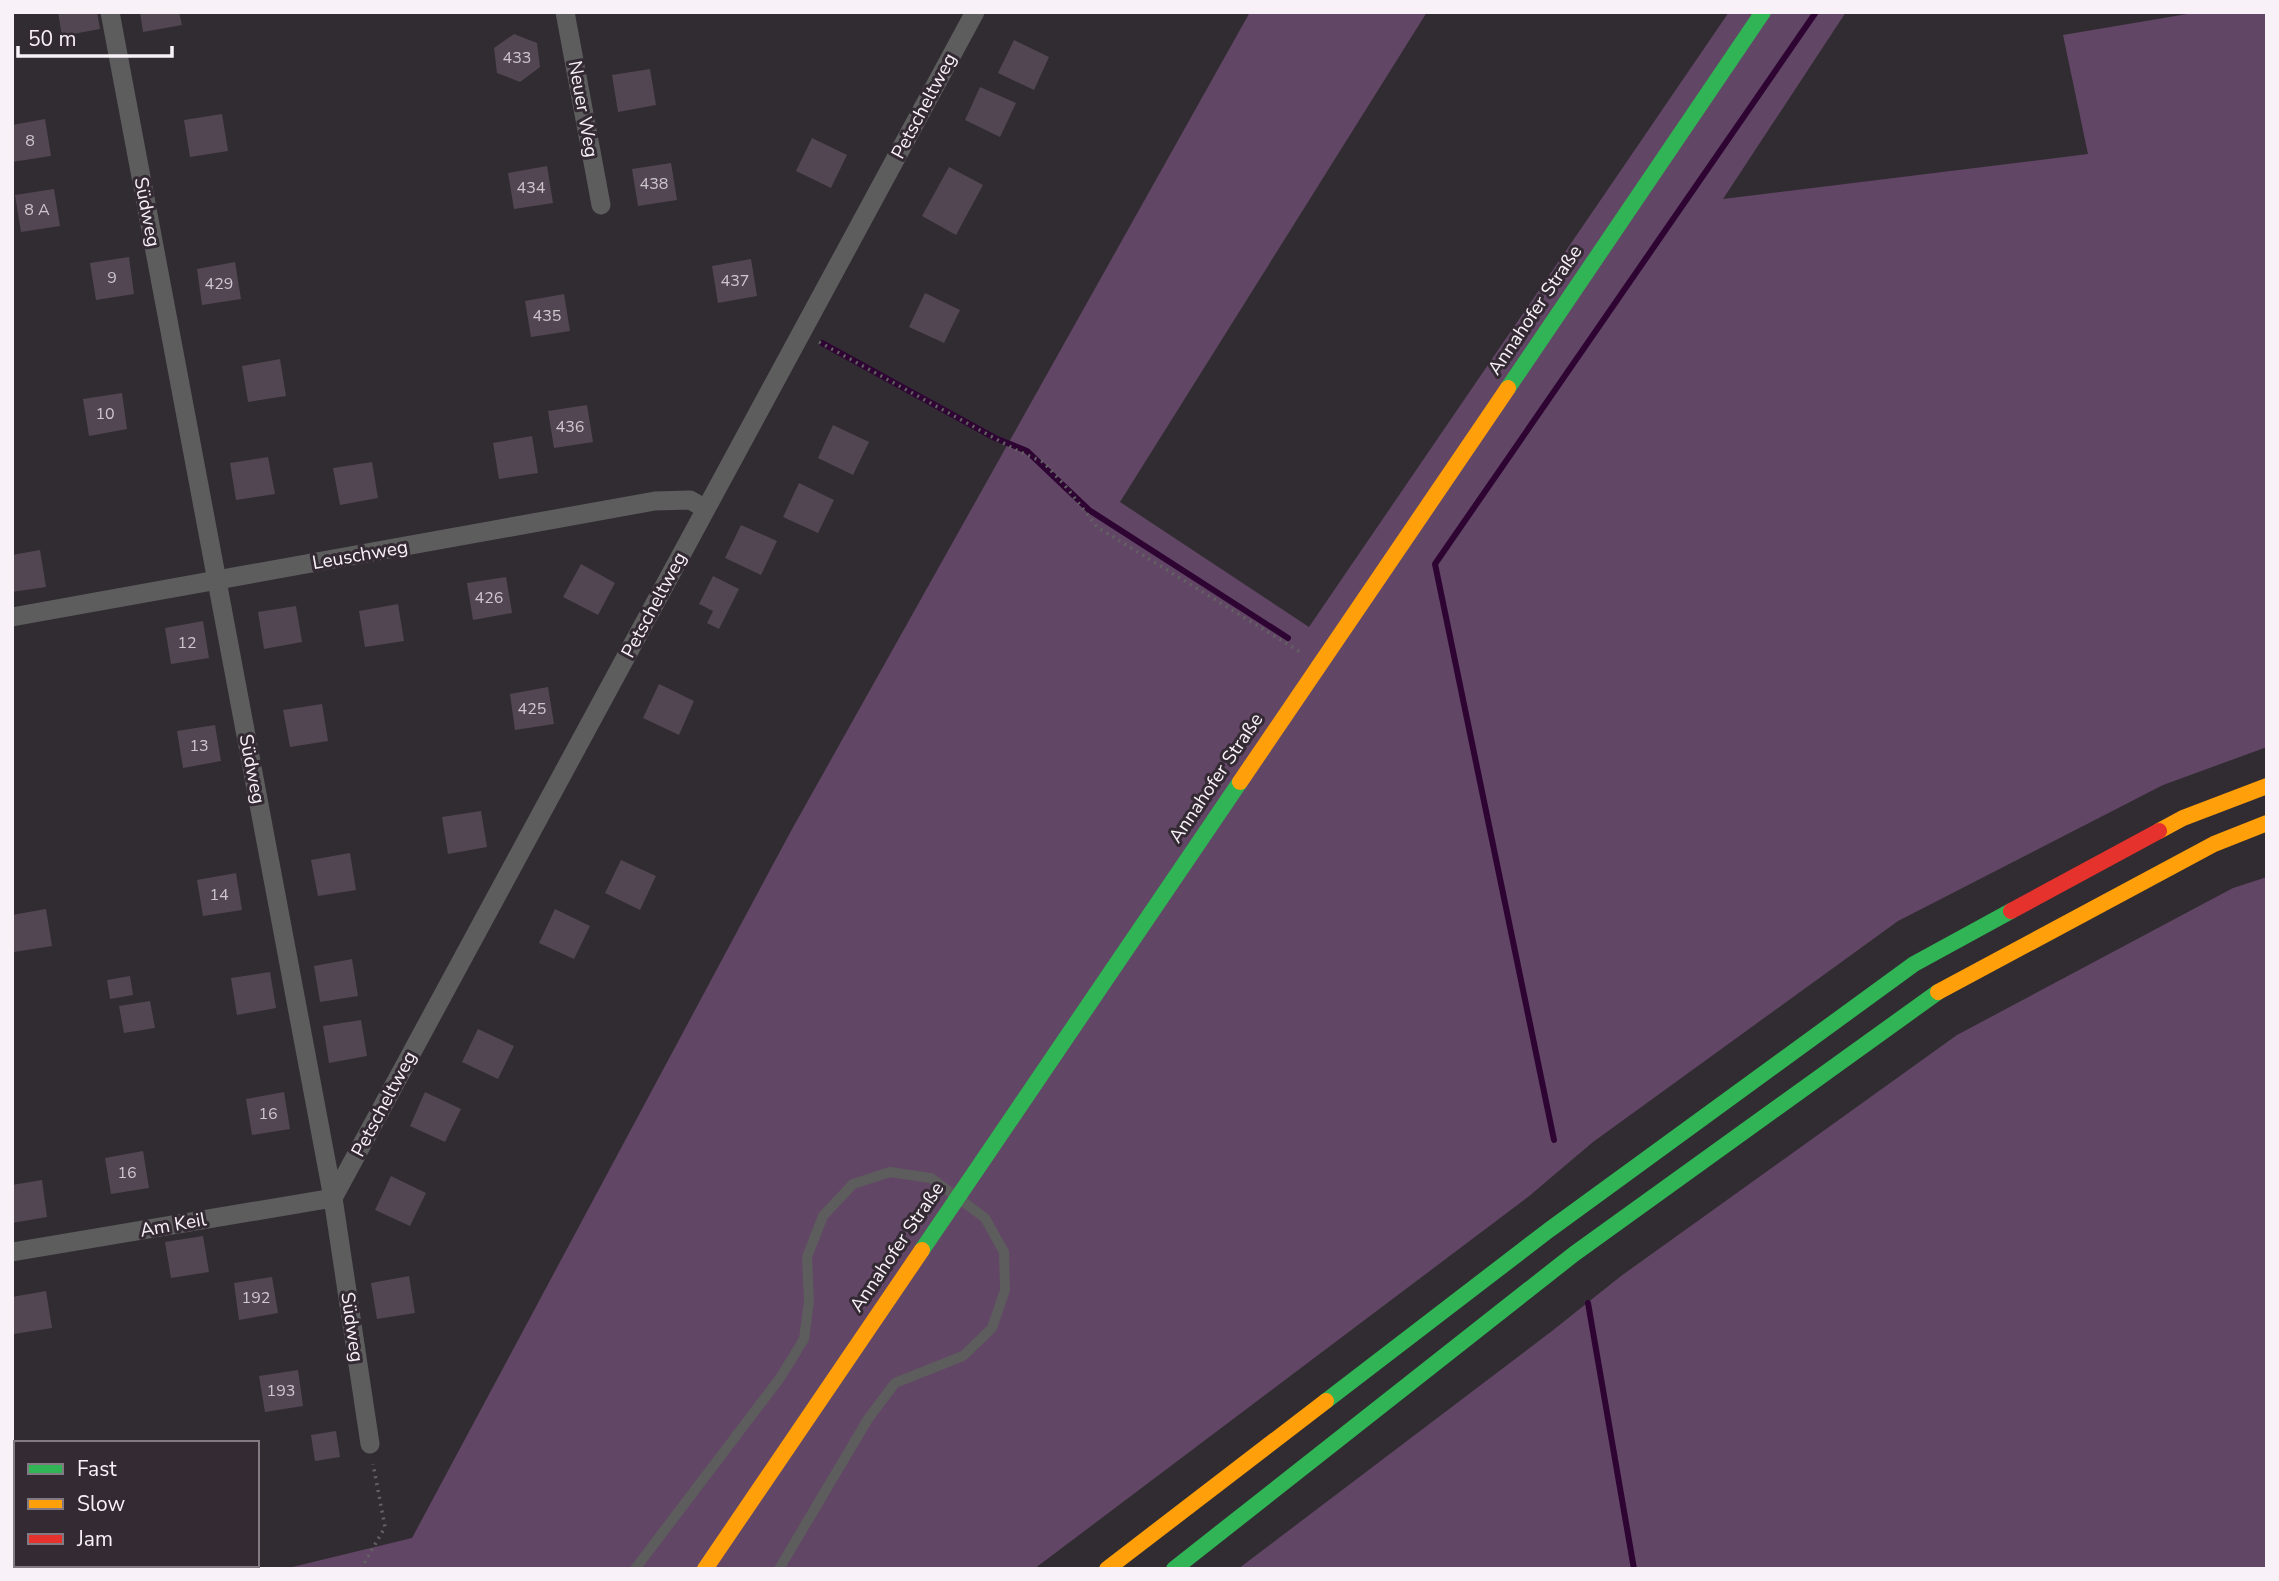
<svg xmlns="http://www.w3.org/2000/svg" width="2279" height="1581" font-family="'Nunito Sans',sans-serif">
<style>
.green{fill:#624665}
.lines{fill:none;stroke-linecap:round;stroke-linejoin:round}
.stream{stroke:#2e0433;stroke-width:6}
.building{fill:#524652}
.path{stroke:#636263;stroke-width:3.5;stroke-dasharray:2 5;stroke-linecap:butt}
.lane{stroke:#5d5d5d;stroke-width:10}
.street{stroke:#5d5d5d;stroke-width:19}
.fast{stroke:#30b455;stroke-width:16}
.slow{stroke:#ff9f0a;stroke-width:16}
.jam{stroke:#e5322d;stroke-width:16}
.labels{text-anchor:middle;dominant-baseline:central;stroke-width:6;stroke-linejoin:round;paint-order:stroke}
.number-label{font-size:16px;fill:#cec7ce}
.street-label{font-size:19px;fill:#f8f2f8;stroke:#332a34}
</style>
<rect width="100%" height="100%" fill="#312c32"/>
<path class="green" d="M1250 12H1427L1120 502 1309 627 1729 12H1846L1723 199 2088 154 2063 35 2199 12H2267V747L2163 785 1898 921 1593 1142 1528 1197 1034 1569H284L412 1538 791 831Z
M2267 877V1569H1238L1552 1331 1621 1276 1957 1035 2233 888Z"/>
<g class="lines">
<path class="stream" d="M822 343 995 438 1027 451 1089 510 1288 638
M1554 1140 1435 564 1816 12
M1588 1303 1634 1569"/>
</g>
<path class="building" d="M58 12H97L100 29 62 36Z
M140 12H179L182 25 143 32Z
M514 34 537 43 540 67 520 82 497 73 494 48Z
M1014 40 1049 57 1034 90 998 73Z
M650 69 656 105 618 112 612 75Z
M980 87 1016 103 1000 137 965 120Z
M222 114 228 151 190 157 184 120Z
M45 119 51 156 12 162V125Z
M812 138 847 155 831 188 796 171Z
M671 163 677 200 638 206 632 169Z
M547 166 553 203 514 209 508 173Z
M949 167 983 185 956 235 922 216Z
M54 189 60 226 21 232 15 195Z
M129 257 134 294 96 300 90 263Z
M751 259 757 296 718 303 712 266Z
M235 262 241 299 202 305 197 269Z
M925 293 960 310 944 343 909 327Z
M564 294 570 331 531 337 525 301Z
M280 359 286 396 248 402 242 366Z
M122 393 127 429 89 436 83 399Z
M587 405 593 442 554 448 548 411Z
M833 425 869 442 853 475 818 458Z
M532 436 538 473 499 479 493 443Z
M268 457 275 494 236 500 230 463Z
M372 462 378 498 340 505 333 468Z
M799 483 834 500 818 533 783 517Z
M741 525 777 541 761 575 725 558Z
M40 550 46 587 12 592V555Z
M581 564 615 583 598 615 563 597Z
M713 576 739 589 719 629 707 623 713 611 699 604Z
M506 577 512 613 473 620 467 583Z
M398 604 404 641 365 647 359 611Z
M296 606 302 642 264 649 258 612Z
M203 621 209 658 171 664 165 628Z
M659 684 694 701 679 735 643 718Z
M548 687 554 724 515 730 510 694Z
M322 704 328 741 290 747 283 710Z
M215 725 221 761 183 768 177 731Z
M481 811 487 847 448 854 442 817Z
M350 853 356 890 318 896 311 860Z
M621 860 656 876 640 910 605 893Z
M236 873 242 910 203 916 197 880Z
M46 909 52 946 14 952 12 915Z
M555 909 590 926 574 959 539 943Z
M352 959 358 996 320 1002 314 966Z
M270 972 276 1008 237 1015 231 978Z
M130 976 133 995 110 999 107 980Z
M150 1001 155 1028 124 1033 119 1006Z
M361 1020 367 1056 329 1063 323 1026Z
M478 1029 514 1046 498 1079 462 1062Z
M284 1092 290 1129 252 1135 246 1099Z
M425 1092 461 1109 445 1142 410 1126Z
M143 1151 149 1188 111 1194 105 1158Z
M391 1176 426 1193 410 1226 375 1210Z
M42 1180 47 1217 12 1223V1185Z
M203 1236 209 1272 171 1278 165 1242Z
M409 1276 415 1313 377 1319 371 1283Z
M272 1277 278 1313 239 1320 234 1283Z
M46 1291 52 1328 14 1334 12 1297Z
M298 1370 303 1406 265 1412 259 1376Z
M336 1431 340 1457 315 1461 311 1435Z
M15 1518 16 1556H12V1519Z"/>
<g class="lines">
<path class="path" d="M819 342 1018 451 1043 462 1067 488 1097 527 1302 653
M361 1569 385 1527 373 1464"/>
<path class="lane" d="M635 1569 780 1378 804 1339 809 1301 807 1257 823 1216 853 1184 890 1172 931 1178 985 1218 1004 1252 1005 1290 992 1328 963 1356 895 1383 868 1419 779 1569"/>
<path class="street" d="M110 12 333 1198 370 1444
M565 12 601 205
M12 617 655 501 690 500 706 509
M12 1252 333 1198 975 12
M103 1569 123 1565"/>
<path class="fast" d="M1508 388 1763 12
M922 1250 1240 782
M1326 1401 1549 1230 1914 964 2011 911
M1174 1569 1574 1254 1938 992"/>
<path class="slow" d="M1240 782 1508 388
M2159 831 2183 818 2267 786
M1938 992 2214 844 2267 823
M705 1569 922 1250
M1107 1569 1326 1401"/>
<path class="jam" d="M2011 911 2159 831"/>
</g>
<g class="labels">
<g class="number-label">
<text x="517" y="58">433</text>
<text x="30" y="141">8</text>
<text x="654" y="184">438</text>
<text x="531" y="188">434</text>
<text x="37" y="210">8 A</text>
<text x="112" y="278">9</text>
<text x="735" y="281">437</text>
<text x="219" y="284">429</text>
<text x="547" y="316">435</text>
<text x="105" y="414">10</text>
<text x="570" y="427">436</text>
<text x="489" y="598">426</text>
<text x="187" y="643">12</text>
<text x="532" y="709">425</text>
<text x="199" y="746">13</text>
<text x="219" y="895">14</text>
<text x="268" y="1114">16</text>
<text x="127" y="1173">16</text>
<text x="256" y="1298">192</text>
<text x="281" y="1391">193</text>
</g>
<g class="street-label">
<text transform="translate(924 106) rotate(-62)">Petscheltweg</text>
<text transform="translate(583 109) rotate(80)">Neuer Weg</text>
<text transform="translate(147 212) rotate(79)">Südweg</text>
<text transform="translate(1535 310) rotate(-56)">Annahofer Straße</text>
<text transform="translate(360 555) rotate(-10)">Leuschweg</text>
<text transform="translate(654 605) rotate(-62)">Petscheltweg</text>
<text transform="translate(252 769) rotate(79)">Südweg</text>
<text transform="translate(1216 778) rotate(-56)">Annahofer Straße</text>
<text transform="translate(384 1104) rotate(-62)">Petscheltweg</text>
<text transform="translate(173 1225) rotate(-10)">Am Keil</text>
<text transform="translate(897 1247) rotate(-56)">Annahofer Straße</text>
<text transform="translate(352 1327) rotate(82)">Südweg</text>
</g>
</g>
<rect width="2279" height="1581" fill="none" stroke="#f8f2f8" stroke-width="28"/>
<rect x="14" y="1441" width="245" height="126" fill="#332a34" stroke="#827a82" stroke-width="2"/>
<rect x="28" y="1464" width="35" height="10" fill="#30b455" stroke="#827a82" stroke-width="2"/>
<text x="77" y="1476" font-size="21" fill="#f8f2f8">Fast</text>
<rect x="28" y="1499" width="35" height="10" fill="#ff9f0a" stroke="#827a82" stroke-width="2"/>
<text x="77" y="1511" font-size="21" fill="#f8f2f8">Slow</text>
<rect x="28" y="1534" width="35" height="10" fill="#e5322d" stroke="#827a82" stroke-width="2"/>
<text x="77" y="1546" font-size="21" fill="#f8f2f8">Jam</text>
<path d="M18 46v10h154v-10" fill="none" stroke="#f8f2f8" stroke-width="3.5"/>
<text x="28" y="46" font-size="21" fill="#f8f2f8" stroke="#332a34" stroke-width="5" paint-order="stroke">50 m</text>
</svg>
